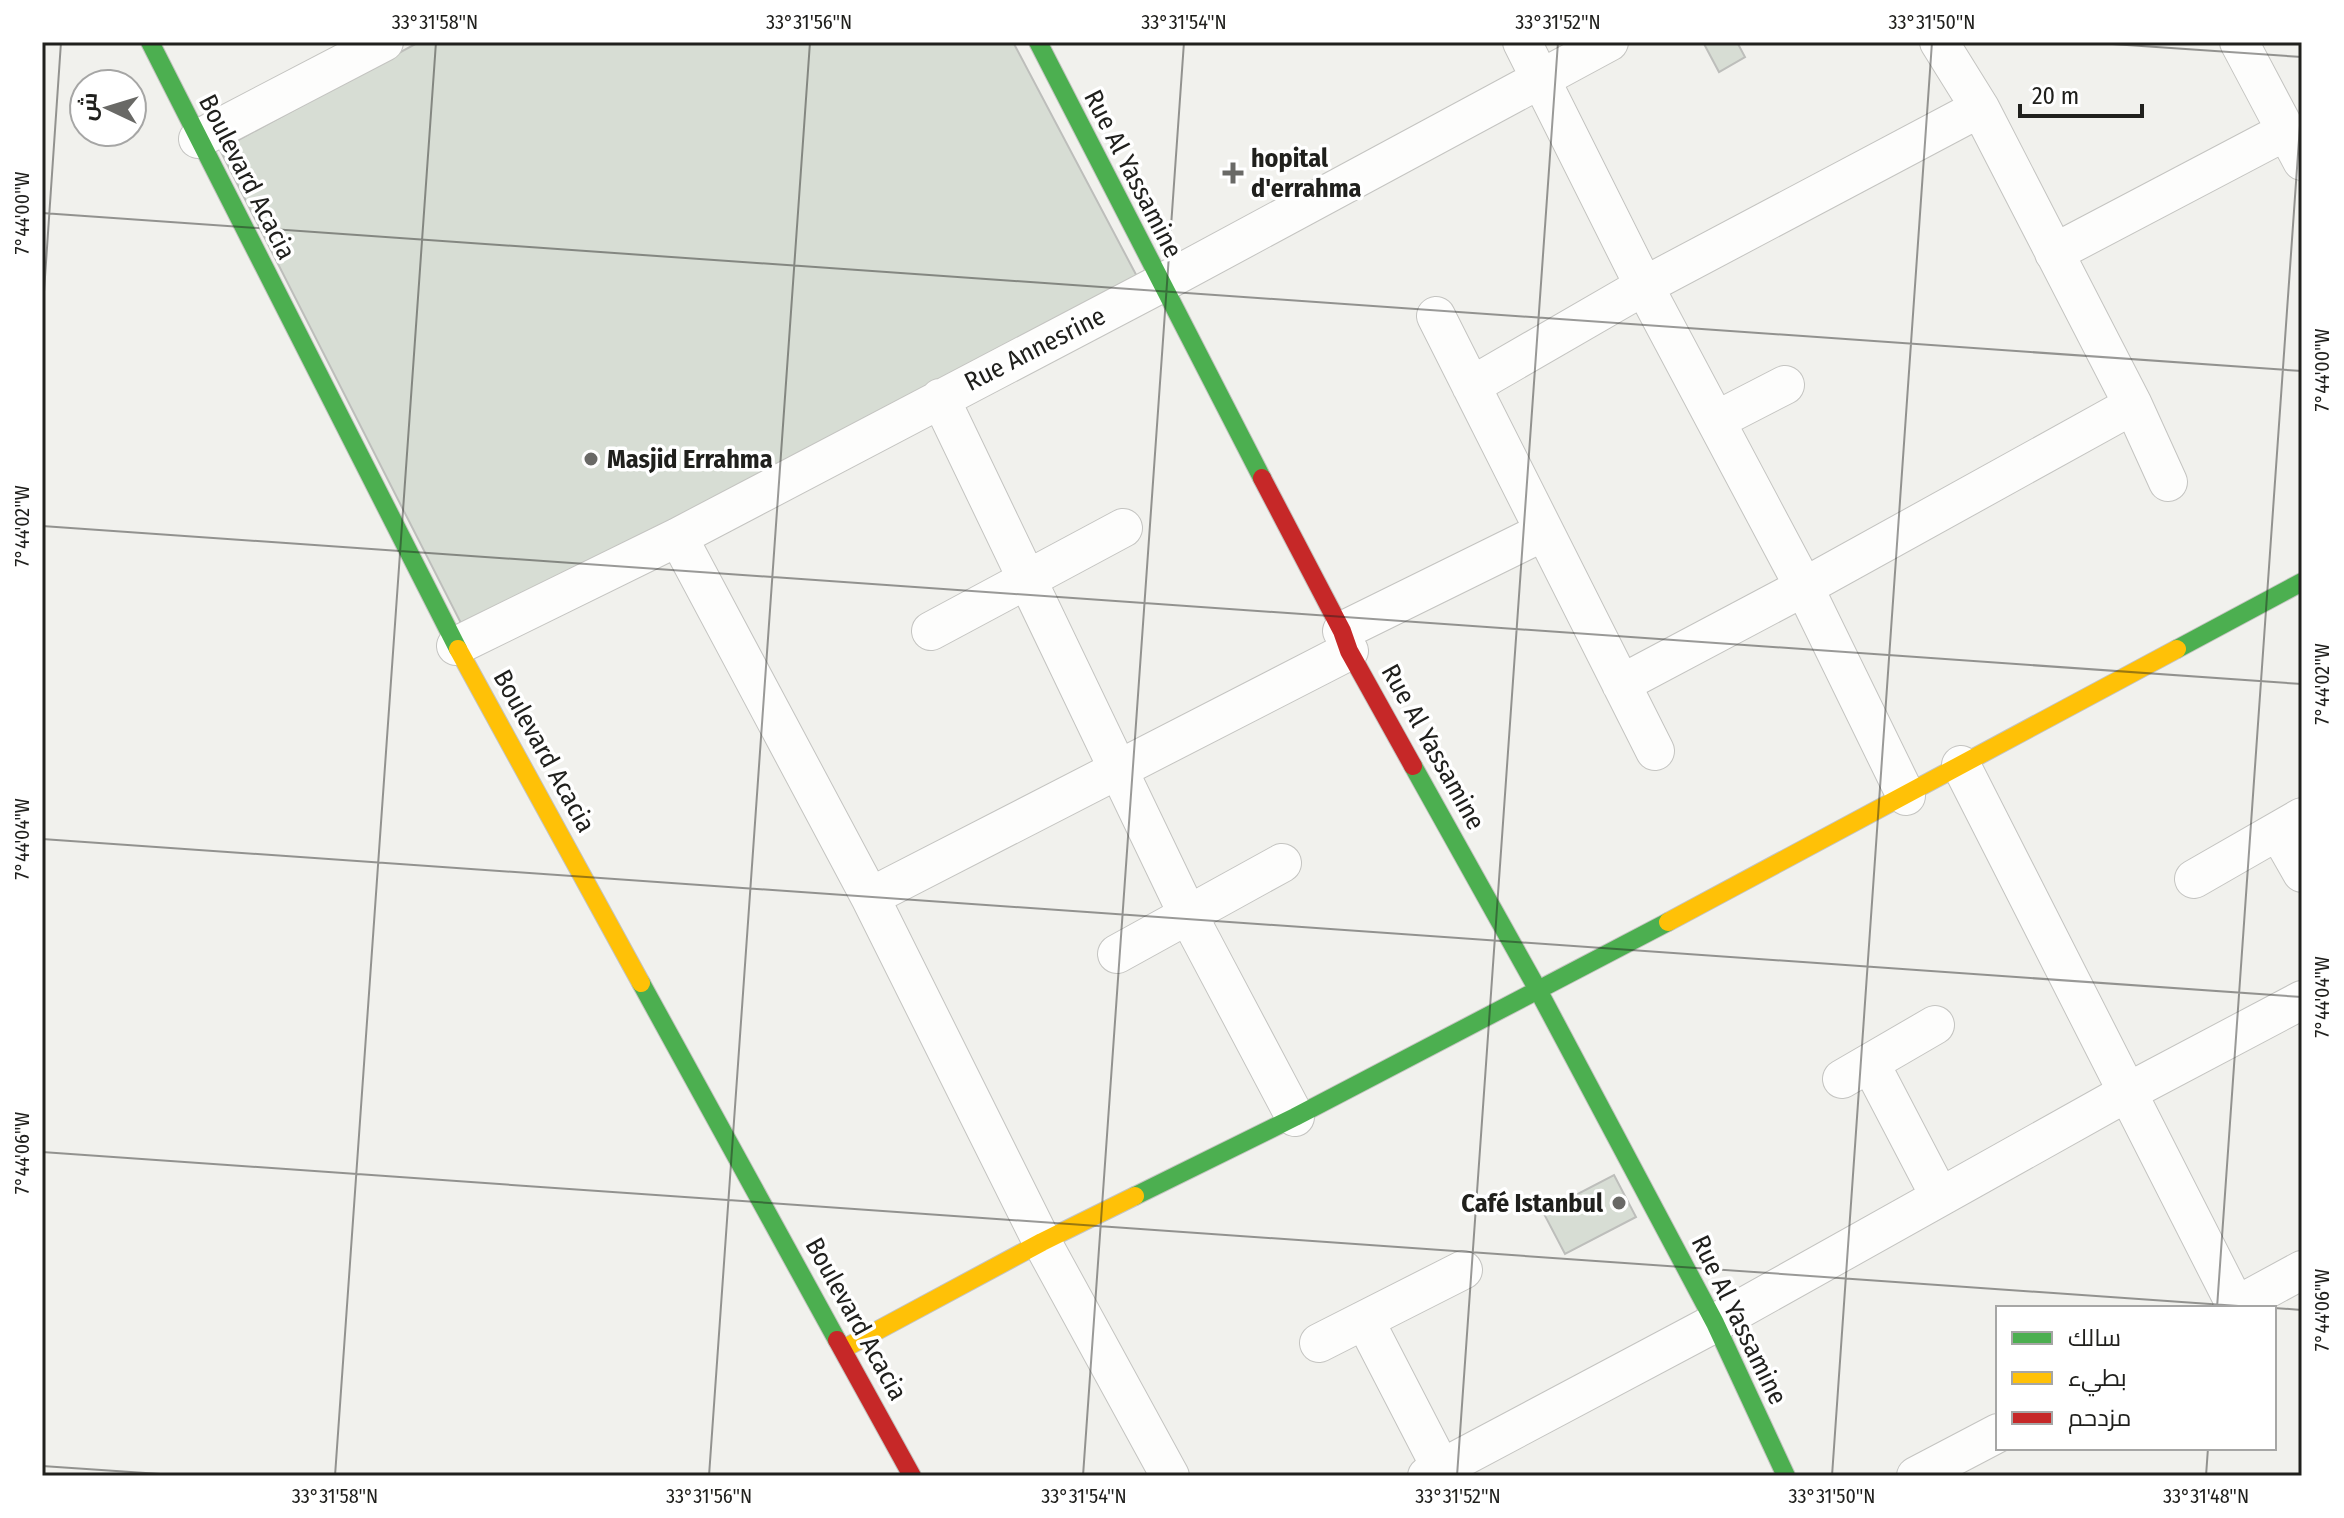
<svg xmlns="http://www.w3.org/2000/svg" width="2344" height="1518" font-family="'Fira Sans Condensed',Cairo,sans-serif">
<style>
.building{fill:#d7ddd4;stroke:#bdbebb;stroke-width:2}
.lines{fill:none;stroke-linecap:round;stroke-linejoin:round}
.street-casing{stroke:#c4c4c1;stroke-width:40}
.fast-casing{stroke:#c4c4c1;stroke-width:20}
.slow-casing{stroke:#c4c4c1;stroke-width:20}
.jam-casing{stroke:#c4c4c1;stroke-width:20}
.street{stroke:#fdfdfc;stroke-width:38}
.fast{stroke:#4caf50;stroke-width:18}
.slow{stroke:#ffc107;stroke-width:18}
.jam{stroke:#c62828;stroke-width:18}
.ticks{fill:none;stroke:#20201d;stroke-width:2;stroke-opacity:0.45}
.poi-dot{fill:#696966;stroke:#fff;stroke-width:3}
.labels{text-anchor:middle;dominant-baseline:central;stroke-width:7;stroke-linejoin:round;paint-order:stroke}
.poi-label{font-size:26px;font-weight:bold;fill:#20201d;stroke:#fff;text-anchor:start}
.street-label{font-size:26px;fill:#20201d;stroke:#fff}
.neatline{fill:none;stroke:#20201d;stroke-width:3}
.ticks-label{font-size:20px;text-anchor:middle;fill:#20201d}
</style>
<rect width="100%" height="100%" fill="#f1f1ed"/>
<path class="building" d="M419 42H1013L1141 284 467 635 220 150Z
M1703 42H1737L1745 57 1719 72Z
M1614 1175 1636 1217 1565 1254 1543 1212Z"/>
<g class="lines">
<defs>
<path id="street" d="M1522 42 1644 286 1804 587 1906 796
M1939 42 1980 108 2133 405 2168 482
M2239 42 2302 161
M198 139 384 42
M2054 253 2286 131
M1436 316 1655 751
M1471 386 1644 286 1980 108
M940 398 1188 915 1295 1117
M1717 420 1785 385
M678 537 870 897 1042 1242 1170 1476
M931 631 1123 528
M1342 631 1543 532
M456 646 678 537 1160 284 1609 42
M1621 684 1804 587 2133 405
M1961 765 2236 1306
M2278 831 2302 873
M2194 879 2302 817
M870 897 1349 651
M1117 954 1282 863
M1870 1063 1940 1197
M1842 1079 1935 1025
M2232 1308 2302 1270
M1365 1321 1441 1468
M1319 1343 1463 1270
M1427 1476 1715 1323 2128 1092 2302 1000
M1916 1476 1998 1433"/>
<path id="fast" d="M150 42 458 649
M1038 42 1262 478
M2177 649 2302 582
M1413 766 1538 990 1715 1323 1786 1476
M641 983 837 1340
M1135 1196 1295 1117 1668 922"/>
<path id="slow" d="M458 649 641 983
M1668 922 2177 649
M843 1349 1042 1242 1135 1196"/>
<path id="jam" d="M1262 478 1342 631 1349 651 1413 766
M837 1340 912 1476"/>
</defs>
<use href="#street" class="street-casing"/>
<use href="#fast" class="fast-casing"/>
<use href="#slow" class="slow-casing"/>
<use href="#jam" class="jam-casing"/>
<use href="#street" class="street"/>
<use href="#fast" class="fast"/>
<use href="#slow" class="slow"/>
<use href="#jam" class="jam"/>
</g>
<path class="ticks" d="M2083 42 2302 57M42 213 2302 371M42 321 61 42M42 526 2302 684M42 839 2302 997M42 1152 2267 1308M2217 1308 2302 97M2274 1308 2302 1310M42 1466 190 1476M335 1476 436 42M709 1476 810 42M1083 1476 1184 42M1457 1476 1558 42M1832 1476 1932 42M2206 1476 2208 1448"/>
<g class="poi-dot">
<path d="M1229 161h8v8h8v8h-8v8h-8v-8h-8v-8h8z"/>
<circle cx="591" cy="459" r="8"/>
<circle cx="1619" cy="1203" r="8"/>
</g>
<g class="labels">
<g class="poi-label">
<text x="1251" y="158">hopital<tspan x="1251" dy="30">d'errahma</tspan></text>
<text x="607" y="459">Masjid Errahma</text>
<text x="1603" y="1203" text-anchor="end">Café Istanbul</text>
</g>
<g class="street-label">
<text transform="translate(1133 174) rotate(63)">Rue Al Yassamine</text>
<text transform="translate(247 177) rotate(63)">Boulevard Acacia</text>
<text transform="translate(1035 349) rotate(-27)">Rue Annesrine</text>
<text transform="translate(1433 747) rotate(61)">Rue Al Yassamine</text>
<text transform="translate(544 751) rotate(61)">Boulevard Acacia</text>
<text transform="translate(856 1319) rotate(61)">Boulevard Acacia</text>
<text transform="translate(1739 1320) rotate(64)">Rue Al Yassamine</text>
</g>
</g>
<rect width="2344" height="1518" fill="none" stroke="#ffffff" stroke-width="88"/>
<rect x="1996" y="1306" width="280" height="144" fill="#ffffff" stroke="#a6a6a5" stroke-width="2"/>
<rect x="2012" y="1332" width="40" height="12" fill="#4caf50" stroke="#a6a6a5" stroke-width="2"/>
<text x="2068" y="1346" font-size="24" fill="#20201d">سالك</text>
<rect x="2012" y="1372" width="40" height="12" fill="#ffc107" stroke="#a6a6a5" stroke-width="2"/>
<text x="2068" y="1386" font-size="24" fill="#20201d">بطيء</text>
<rect x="2012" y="1412" width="40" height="12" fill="#c62828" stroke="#a6a6a5" stroke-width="2"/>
<text x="2068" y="1426" font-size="24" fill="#20201d">مزدحم</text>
<g transform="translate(108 108) rotate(274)"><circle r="38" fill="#ffffff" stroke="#a6a6a5" stroke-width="2"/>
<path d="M0-6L14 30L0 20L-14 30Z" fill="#696966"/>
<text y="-12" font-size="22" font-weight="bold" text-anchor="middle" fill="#20201d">ش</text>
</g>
<path d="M2020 104v12h122v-12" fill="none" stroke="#20201d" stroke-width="4"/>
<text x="2032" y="104" font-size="24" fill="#20201d" stroke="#ffffff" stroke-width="6" paint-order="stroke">20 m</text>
<rect x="44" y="44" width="2256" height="1430" class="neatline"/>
<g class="ticks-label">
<text x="435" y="29">33°31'58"N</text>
<text x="809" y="29">33°31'56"N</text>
<text x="1184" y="29">33°31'54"N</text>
<text x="1558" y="29">33°31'52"N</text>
<text x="1932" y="29">33°31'50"N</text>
<text transform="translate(22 213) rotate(-90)" y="7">7°44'00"W</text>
<text transform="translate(2322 370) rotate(-90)" y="7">7°44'00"W</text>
<text transform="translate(22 526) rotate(-90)" y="7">7°44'02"W</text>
<text transform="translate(2322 684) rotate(-90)" y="7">7°44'02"W</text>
<text transform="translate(22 839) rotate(-90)" y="7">7°44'04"W</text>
<text transform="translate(2322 997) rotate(-90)" y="7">7°44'04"W</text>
<text transform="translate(22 1153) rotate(-90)" y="7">7°44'06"W</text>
<text transform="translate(2322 1310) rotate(-90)" y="7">7°44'06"W</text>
<text x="335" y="1503">33°31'58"N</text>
<text x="709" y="1503">33°31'56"N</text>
<text x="1084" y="1503">33°31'54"N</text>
<text x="1458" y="1503">33°31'52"N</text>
<text x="1832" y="1503">33°31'50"N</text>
<text x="2206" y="1503">33°31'48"N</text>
</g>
</svg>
